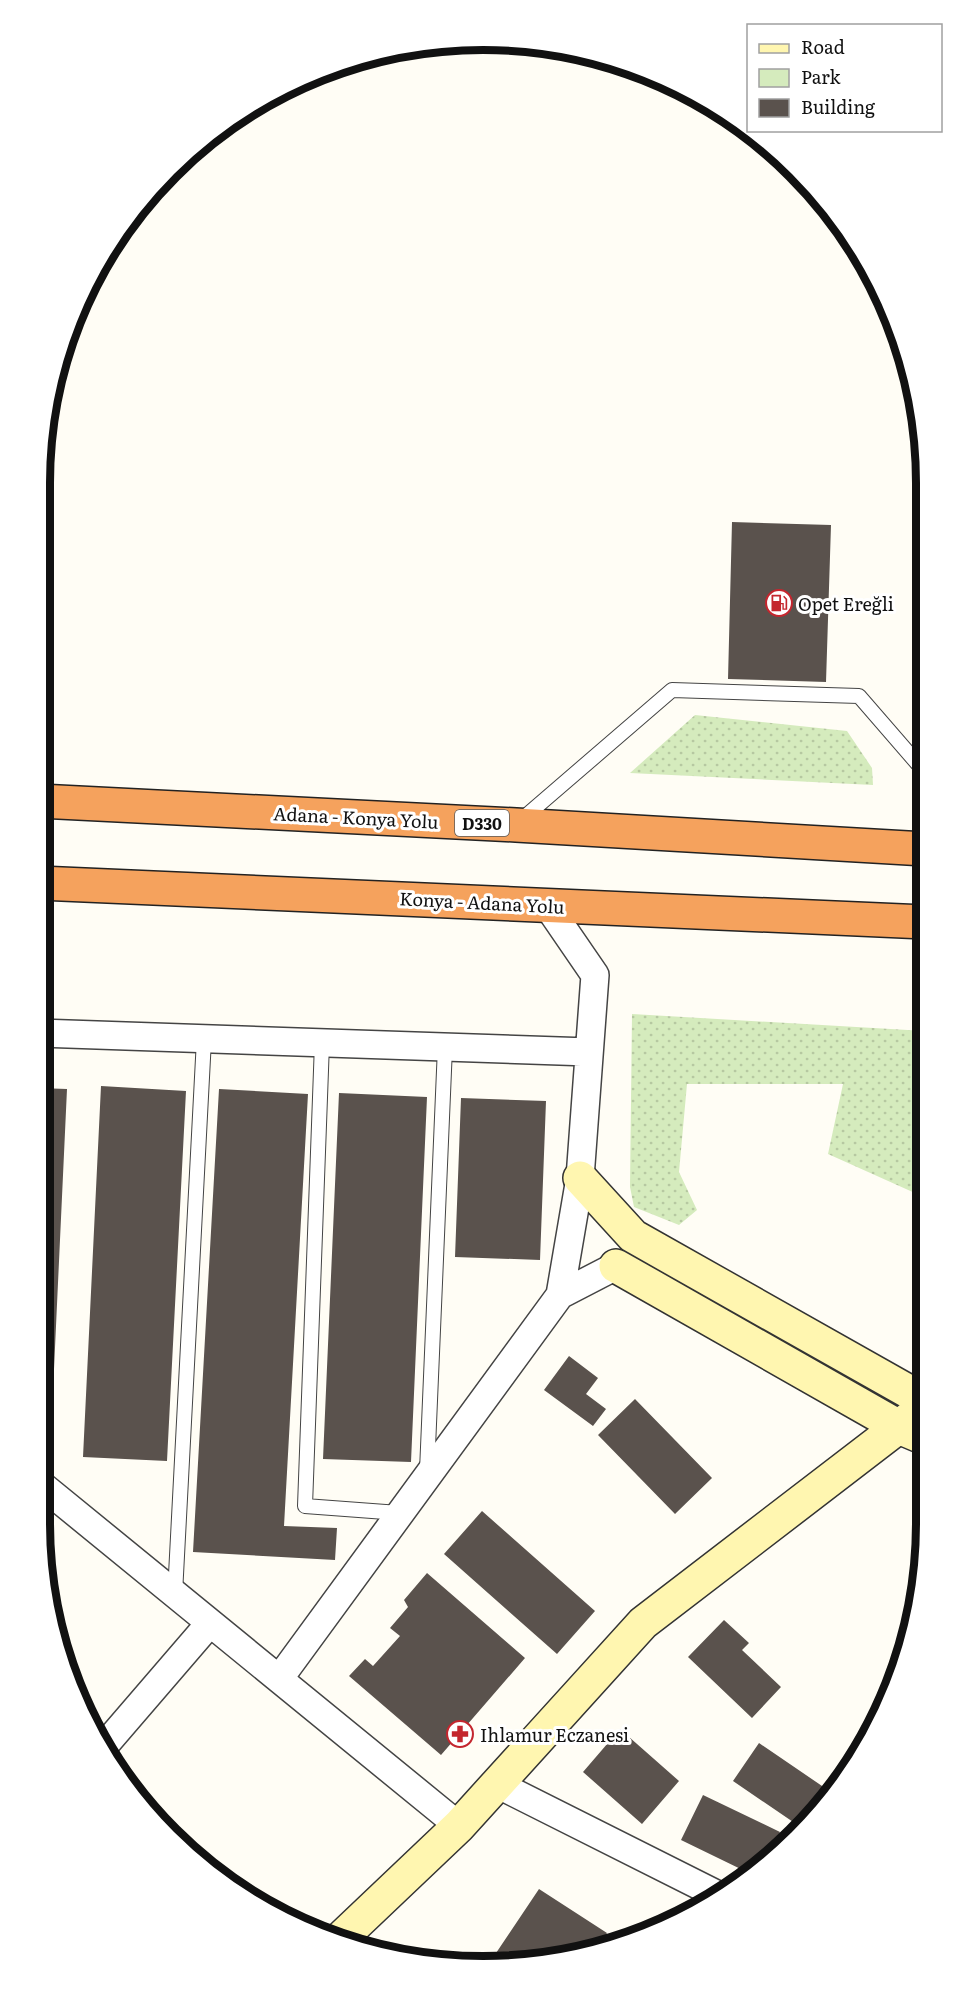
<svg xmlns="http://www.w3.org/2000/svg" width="966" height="2006" font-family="Literata,serif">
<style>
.green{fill:url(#green-dots)}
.building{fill:#5a524d}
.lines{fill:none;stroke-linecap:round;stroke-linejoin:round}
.lane-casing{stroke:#444;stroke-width:16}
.street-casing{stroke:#444;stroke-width:30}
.secondary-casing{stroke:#333;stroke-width:36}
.highway-casing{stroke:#222;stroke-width:36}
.lane{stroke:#fff;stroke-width:14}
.street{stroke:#fff;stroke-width:27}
.secondary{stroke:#fff6b0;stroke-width:33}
.highway{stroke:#f5a25d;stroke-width:33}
.labels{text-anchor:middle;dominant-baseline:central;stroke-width:6;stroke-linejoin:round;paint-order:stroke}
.shield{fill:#fff;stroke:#585858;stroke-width:1.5}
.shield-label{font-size:16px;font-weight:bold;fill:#111}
.poi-label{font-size:18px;fill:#111;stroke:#fff;text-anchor:start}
.street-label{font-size:18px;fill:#111;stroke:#fff}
.rim{fill:none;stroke:#111;stroke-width:8}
</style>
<defs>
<pattern id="green-dots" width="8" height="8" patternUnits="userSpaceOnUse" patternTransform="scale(1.5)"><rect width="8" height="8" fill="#d5ebbd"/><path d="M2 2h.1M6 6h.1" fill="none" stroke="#b6c8a1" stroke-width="1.8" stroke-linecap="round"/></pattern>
</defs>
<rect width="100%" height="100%" fill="#fffdf5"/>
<path class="green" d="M695 715 847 731 872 768 873 785 630 773Z
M632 1014 925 1031 926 1198 828 1154 843 1084H687L679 1172 697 1210 679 1225 634 1207 630 1187Z"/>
<path class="building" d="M732 522 831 525 826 682 728 679Z
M101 1086 186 1091 167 1461 83 1457Z
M39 1088 67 1089 54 1369 39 1368Z
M219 1089 308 1094 284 1526 337 1528 335 1560 193 1552Z
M339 1093 427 1097 411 1462 323 1459Z
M461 1098 546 1101 540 1260 455 1257Z
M569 1356 598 1378 586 1394 606 1409 593 1426 544 1390Z
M635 1399 712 1478 675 1514 598 1435Z
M482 1511 595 1611 557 1654 444 1554Z
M427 1573 525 1658 441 1755 349 1676 365 1659 373 1666 400 1636 390 1628 408 1607 404 1600Z
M724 1620 749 1643 742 1650 781 1687 752 1718 688 1657Z
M67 1675 84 1688 78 1695Z
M620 1729 679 1781 642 1824 583 1772Z
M759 1743 825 1788 799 1826 733 1781Z
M703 1795 780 1832 763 1866 753 1875 681 1840Z
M539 1889 607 1933 598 1946 541 1963 490 1962Z"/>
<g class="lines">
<defs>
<path id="lane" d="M520 821 672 690 859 696 924 771
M322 1043 305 1506 399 1513
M427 1471 445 1047
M175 1594 204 1039"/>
<path id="street" d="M547 905 595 975 580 1178 560 1295
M39 1033 589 1052
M39 1483 459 1826
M279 1679 560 1295 616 1266
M105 1745 210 1623
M497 1784 720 1896"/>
<path id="secondary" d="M580 1178 633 1236 927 1402
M616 1266 901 1428 927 1439
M338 1941 459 1826 643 1623 927 1405"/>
<path id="highway" d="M39 801 516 825 925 849
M39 883 925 922"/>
</defs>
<use href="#lane" class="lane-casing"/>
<use href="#street" class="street-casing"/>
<use href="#secondary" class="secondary-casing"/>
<use href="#highway" class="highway-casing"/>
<use href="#lane" class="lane"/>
<use href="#street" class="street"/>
<use href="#secondary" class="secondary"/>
<use href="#highway" class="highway"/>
</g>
<defs>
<symbol id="fuel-ring" viewBox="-11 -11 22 22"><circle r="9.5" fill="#fff" stroke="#c4262e" stroke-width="1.5"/><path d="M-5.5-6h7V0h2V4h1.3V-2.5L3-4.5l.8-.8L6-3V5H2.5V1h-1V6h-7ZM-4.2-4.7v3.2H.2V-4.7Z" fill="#c4262e"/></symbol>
<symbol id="pharmacy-ring" viewBox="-11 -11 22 22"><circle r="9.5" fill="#fff" stroke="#c4262e" stroke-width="1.5"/><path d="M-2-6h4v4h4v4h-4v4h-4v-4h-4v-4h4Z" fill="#c4262e"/></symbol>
</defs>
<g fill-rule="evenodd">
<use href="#fuel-ring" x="764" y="588" width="30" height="30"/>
<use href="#pharmacy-ring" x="445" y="1719" width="30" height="30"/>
</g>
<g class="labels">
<rect class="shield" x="455" y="810" width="54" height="26" rx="4.5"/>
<g class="shield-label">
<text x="482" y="823">D330</text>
</g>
<g class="poi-label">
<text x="798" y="603">Opet Ereğli</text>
<text x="480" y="1734">Ihlamur Eczanesi</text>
</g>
<g class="street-label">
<text transform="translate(356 817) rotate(3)">Adana - Konya Yolu</text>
<text transform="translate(482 902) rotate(3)">Konya - Adana Yolu</text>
</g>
</g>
<path d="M0 0H966V2006H0ZM483 50H483A433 433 0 0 1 916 483V1523A433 433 0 0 1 483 1956H483A433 433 0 0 1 50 1523V483A433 433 0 0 1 483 50Z" fill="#fff" fill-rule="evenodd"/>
<path class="rim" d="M483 50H483A433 433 0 0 1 916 483V1523A433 433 0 0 1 483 1956H483A433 433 0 0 1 50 1523V483A433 433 0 0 1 483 50Z"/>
<rect x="747" y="24" width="195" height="108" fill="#ffffff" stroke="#a0a0a0" stroke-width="1.5"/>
<rect x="759" y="44" width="30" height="9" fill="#fff6b0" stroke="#a0a0a0" stroke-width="1.5"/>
<text x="801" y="54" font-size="18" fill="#111111">Road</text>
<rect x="759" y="69" width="30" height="18" fill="#d5ebbd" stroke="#a0a0a0" stroke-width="1.5"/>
<text x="801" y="84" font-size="18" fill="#111111">Park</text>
<rect x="759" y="99" width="30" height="18" fill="#5a524d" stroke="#a0a0a0" stroke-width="1.5"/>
<text x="801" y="114" font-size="18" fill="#111111">Building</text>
</svg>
